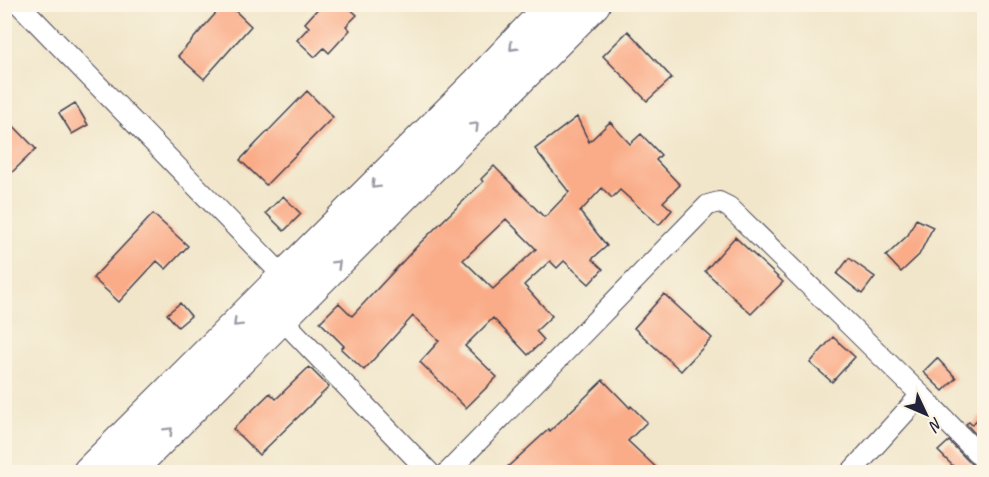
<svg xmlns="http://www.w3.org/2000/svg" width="989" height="477" font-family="Caveat,sans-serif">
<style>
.building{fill:#faab87;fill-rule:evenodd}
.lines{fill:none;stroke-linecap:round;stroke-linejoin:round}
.minor-casing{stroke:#413f50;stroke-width:22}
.primary-casing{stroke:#413f50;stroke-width:34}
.minor{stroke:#fff;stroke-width:20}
.primary{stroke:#fff;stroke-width:32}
.oneway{stroke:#9c9ca7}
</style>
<rect width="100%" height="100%" fill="#fcf5e5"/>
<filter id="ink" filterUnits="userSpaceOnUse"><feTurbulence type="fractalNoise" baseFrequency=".0167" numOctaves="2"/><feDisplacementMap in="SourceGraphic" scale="12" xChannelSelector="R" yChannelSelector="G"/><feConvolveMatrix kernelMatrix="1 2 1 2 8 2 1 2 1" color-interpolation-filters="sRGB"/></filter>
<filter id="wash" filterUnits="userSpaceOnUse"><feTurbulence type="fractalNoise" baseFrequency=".008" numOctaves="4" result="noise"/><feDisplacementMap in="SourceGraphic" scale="24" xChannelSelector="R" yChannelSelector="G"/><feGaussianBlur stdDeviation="1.35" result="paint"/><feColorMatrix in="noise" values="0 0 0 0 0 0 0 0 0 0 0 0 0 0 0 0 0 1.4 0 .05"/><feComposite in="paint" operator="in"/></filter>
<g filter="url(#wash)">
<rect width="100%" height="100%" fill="#f1e6ca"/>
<g id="blocks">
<path class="building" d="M224 4H228L251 26 204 79 178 56Z
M322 4H345L357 15 346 26 350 30 329 53 324 48 315 57 297 40 309 27 305 23Z
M628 31 672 78 647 101 603 56Z
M307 91 333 117 266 185 240 160Z
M75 103 88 125 72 134 59 113Z
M4 116 36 149 4 180Z
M577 117 589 142 610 122 630 144 641 134 661 155 656 160 680 185 663 202 672 210 659 225 620 190 612 198 602 188 580 212 607 246 592 259 603 269 589 284 564 261 557 268 550 261 524 285 552 316 536 331 544 340 528 355 493 318 465 346 497 377 466 408 420 362 439 341 413 316 364 370 341 349 344 346 320 322 339 303 352 316 420 243 483 182 481 179 494 166 544 217 547 215 569 192 535 149ZM506 219 536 249 493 289 463 260Z
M283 196 301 214 284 231 266 213Z
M153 214 188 246 166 269 157 261 119 302 93 278Z
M916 219 933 227 919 255 901 272 886 256 908 235Z
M735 237 783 282 751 314 705 271Z
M849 258 875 277 862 294 837 274Z
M664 294 712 338 681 371 634 328Z
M180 303 191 316 178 327 167 314Z
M833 337 855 357 832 382 810 363Z
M937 358 956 378 943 391 923 372Z
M309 367 329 387 259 455 233 429 270 393 276 399Z
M603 380 630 408 631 406 647 422 628 441 661 472H502L549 429 550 431Z
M984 412V443L966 424 969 422 972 425Z
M949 441 975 468 979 471 977 472H959L938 451Z"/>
</g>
</g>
<g filter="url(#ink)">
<use href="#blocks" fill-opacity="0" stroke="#413f50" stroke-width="1.5"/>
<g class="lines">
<defs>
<path id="minor" d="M19 4 291 284
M274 311 429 472
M448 472 708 205 719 202 729 207 921 395 984 460
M851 472 921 395"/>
<path id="primary" d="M89 472 478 83 553 4
M128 472 594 4"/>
</defs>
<use href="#minor" class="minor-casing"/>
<use href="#primary" class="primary-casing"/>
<use href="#minor" class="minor"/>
<use href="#primary" class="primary"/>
</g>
<defs><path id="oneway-chevron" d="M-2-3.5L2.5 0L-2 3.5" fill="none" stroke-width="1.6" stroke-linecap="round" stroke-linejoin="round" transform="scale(1.5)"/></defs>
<g class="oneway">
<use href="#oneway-chevron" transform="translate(513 47) rotate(134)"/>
<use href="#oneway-chevron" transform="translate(475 126) rotate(-45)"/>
<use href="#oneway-chevron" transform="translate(375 185) rotate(135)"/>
<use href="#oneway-chevron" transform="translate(337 264) rotate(-45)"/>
<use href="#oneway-chevron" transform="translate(237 323) rotate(135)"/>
<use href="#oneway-chevron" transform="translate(169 431) rotate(-45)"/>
</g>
</g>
<rect width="989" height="477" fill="none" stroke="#fcf5e5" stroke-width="24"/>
<g transform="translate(926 414) rotate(134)" stroke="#fcf5e5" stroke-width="4.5" paint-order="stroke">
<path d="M0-4.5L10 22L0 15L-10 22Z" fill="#22223b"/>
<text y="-9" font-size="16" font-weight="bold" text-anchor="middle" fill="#22223b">N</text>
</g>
</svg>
